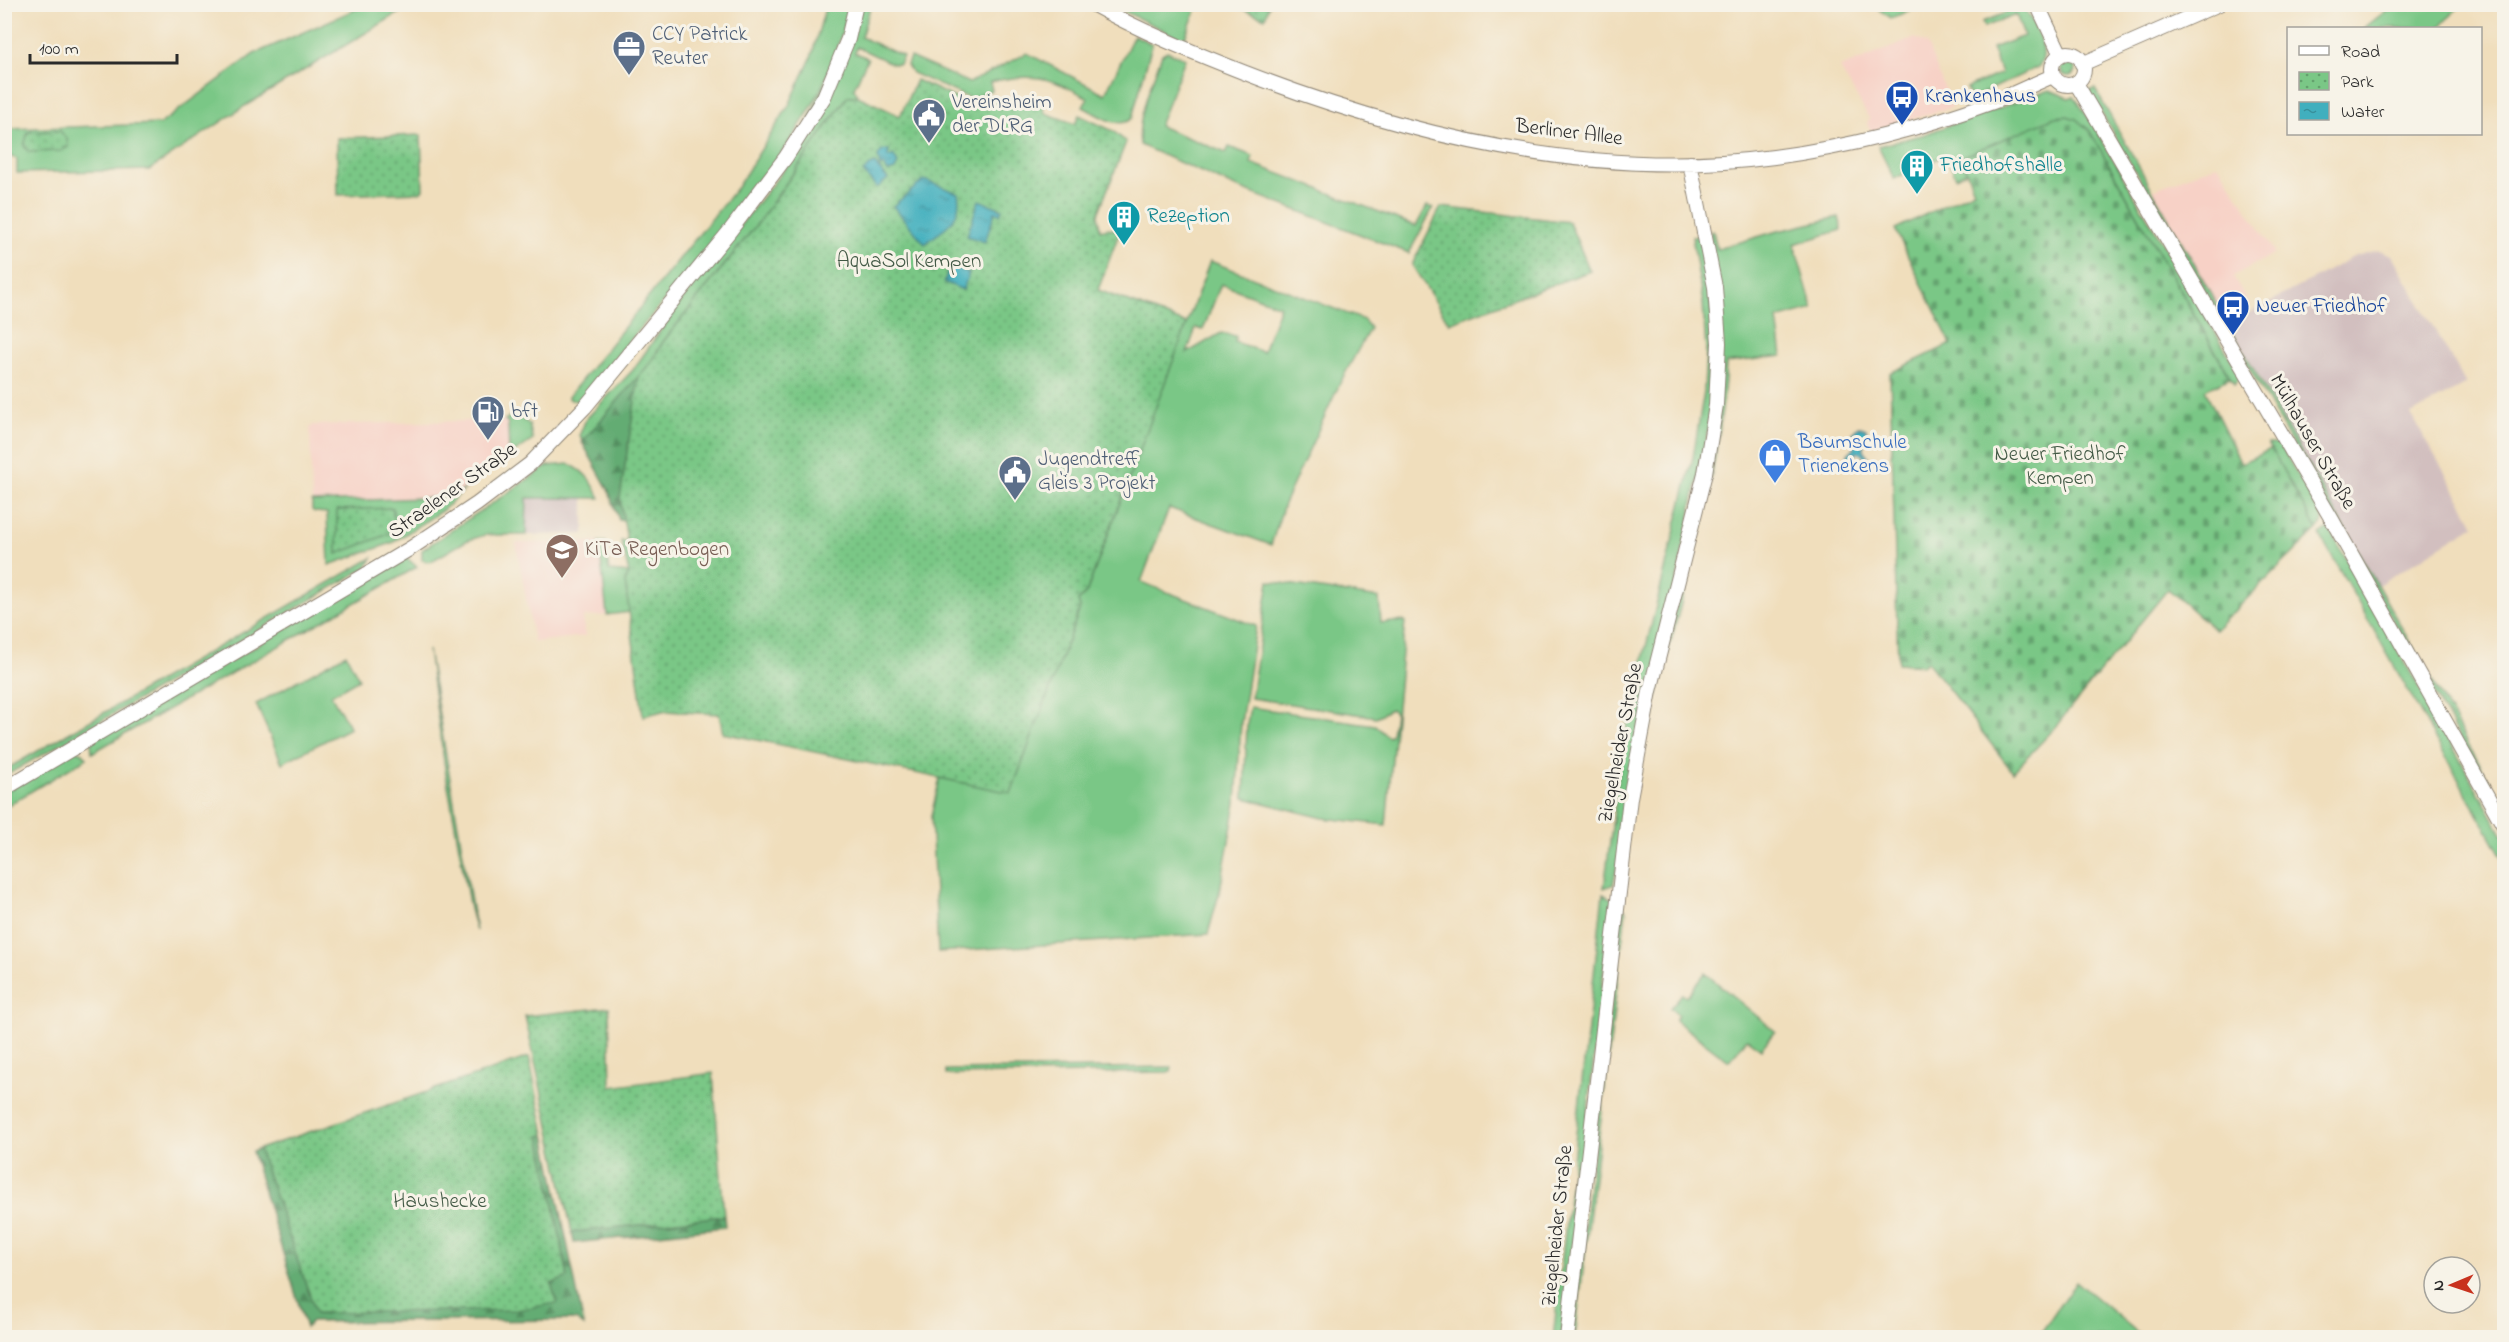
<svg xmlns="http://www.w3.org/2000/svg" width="2509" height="1342" font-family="'Indie Flower',sans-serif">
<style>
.built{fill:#f7d1c6}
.industrial{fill:#d2bfbf}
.grass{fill:#7ac786;stroke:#527958;stroke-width:1.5;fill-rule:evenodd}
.forest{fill:url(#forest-firs);stroke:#476c4f;stroke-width:1.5}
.cemetery{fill:url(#cemetery-stones);stroke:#527958;stroke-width:1.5}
.park{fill:url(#park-dots);stroke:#527958;stroke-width:1.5}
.water{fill:url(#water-ripples);stroke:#366d74;stroke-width:1.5}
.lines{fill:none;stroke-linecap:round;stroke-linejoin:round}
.tertiary-casing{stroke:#8e8474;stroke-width:16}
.tertiary{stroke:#fff;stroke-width:14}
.labels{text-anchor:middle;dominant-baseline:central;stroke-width:6;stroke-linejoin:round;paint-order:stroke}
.service-label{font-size:21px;fill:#4e5e75;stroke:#f7f3e8;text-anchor:start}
.transit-label{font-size:21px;fill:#164399;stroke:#f7f3e8;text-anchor:start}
.street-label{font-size:21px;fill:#2b2b2b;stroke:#f7f3e8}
.culture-label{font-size:21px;fill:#0d838f;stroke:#f7f3e8;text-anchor:start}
.park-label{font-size:21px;fill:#435a46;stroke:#f7f3e8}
.shop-label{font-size:21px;fill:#366cbe;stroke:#f7f3e8;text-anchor:start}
.education-label{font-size:21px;fill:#785e54;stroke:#f7f3e8;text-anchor:start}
</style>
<defs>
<pattern id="forest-firs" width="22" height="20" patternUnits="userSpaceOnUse" patternTransform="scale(1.5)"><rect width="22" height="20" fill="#63ac73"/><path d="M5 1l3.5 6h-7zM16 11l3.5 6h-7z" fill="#528c5f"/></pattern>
<pattern id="cemetery-stones" width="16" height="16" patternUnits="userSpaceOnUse" patternTransform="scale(1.5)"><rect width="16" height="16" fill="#7ac786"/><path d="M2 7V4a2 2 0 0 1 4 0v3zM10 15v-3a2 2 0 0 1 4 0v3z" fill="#64a26e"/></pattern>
<pattern id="park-dots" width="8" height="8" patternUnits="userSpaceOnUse" patternTransform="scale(1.5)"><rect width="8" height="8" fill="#7ac786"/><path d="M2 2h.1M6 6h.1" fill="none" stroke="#64a26e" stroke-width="1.8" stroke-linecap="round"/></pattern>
<pattern id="water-ripples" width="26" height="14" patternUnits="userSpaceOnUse" patternTransform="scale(1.5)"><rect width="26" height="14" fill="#41afbe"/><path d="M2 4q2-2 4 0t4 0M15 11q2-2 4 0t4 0" fill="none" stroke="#378f9b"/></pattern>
</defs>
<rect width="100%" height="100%" fill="#f7f3e8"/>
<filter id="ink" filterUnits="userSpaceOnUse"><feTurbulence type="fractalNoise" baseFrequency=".0167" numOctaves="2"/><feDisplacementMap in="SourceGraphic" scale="12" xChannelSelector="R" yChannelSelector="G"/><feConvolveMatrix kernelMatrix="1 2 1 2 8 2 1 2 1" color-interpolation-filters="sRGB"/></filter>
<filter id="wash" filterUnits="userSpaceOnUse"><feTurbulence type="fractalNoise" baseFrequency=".008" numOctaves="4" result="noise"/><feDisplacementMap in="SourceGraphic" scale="24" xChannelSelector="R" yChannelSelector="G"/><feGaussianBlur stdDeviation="1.35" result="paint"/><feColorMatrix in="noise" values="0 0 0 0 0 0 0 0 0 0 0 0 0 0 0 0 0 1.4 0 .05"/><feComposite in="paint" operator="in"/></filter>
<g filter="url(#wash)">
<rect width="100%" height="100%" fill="#f0debc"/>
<path class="built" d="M1915 38 1927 44 1952 107 1871 131 1867 123 1869 118 1840 68Z
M2218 164 2275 253 2233 276 2250 306 2226 320 2153 190Z
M505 420 508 423 509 456 452 497 312 502 310 428 313 425Z
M599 542 607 615 583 617 585 636 534 642 516 543Z"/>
<path class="industrial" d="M2379 250 2392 255 2466 384 2411 414 2475 525 2378 585 2229 324 2355 256Z
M527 498H584V534L526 535Z"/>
<path class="grass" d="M2395 4H2461V5L2438 28H2364Z
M826 5H850C840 41 829 78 809 111 747 214 660 301 585 395L578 401 571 400 568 397 738 186 788 107 811 58Z
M862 5H871L861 37 903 56 899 64H893L857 47 855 53 868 58 854 88 858 96H848L758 223 663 342 647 368 582 442 580 434 586 419 633 370 682 300 789 163Z
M1121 5V4L1198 5 1184 40 1119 9Z
M1872 5H1925L1891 18Z
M363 6 412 5 245 106 149 170 17 173V159L9 156 8 129 160 124 254 54Z
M2024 6C2032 22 2053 52 2038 67L1971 99 1967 88 2001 73 1992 48 2024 36 2016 15 1984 27 1982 22Z
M1134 35 1152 44 1132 118C1119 131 1097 114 1083 107L1088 98C1051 77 1032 72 990 82L992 90 971 99 912 73 907 65 910 57 969 83 1027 53 1105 94Z
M1167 51 1185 59 1159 126 1226 153 1229 147 1253 156 1251 163 1416 226 1427 206 1433 208 1409 253 1233 186 1140 145C1136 118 1153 80 1162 54Z
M2061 69a7 7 0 1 1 14 0a7 7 0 1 1-14 0Z
M2095 89 2226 320 2220 318 2089 91Z
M2050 90 2069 98 2074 96 2093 125 2241 376 2234 384 2089 130 1961 158 1967 172 1956 177 1945 155 1894 179 1878 146 1922 135Z
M1839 217 1842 230 1794 244 1813 309 1777 319 1782 356 1726 363C1720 482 1681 596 1653 711H1650L1715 441 1710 232 1713 231 1717 249 1774 232Z
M1692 236H1697L1703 244 1714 334 1709 425 1613 885 1604 888 1619 773 1630 711 1693 457 1704 391 1706 350 1703 304Z
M1210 261 1364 320 1370 328 1341 381 1284 504 1271 545 1169 508 1141 582 1256 626 1241 723 1236 803 1220 890 1208 934 938 952 931 816 940 778 1011 792 1080 608 1078 601 1086 593ZM1221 284 1280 306 1263 352 1235 342 1236 336 1221 333 1187 353 1196 328 1203 330Z
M2232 331 2504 807V817L2232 338Z
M509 417 521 418 529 424 533 440 509 456 508 423 505 420Z
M2268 444H2280L2323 520 2322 524 2317 530Z
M569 464C586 472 592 481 600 498H527L526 535H485L466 541 430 562 422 560V550L548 466Z
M465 489 443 510 392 543 329 565 327 513 315 512 312 510V502L452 497Z
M2329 529 2504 837V860L2320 535Z
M599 542H605L609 571 629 573 625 581 630 612 607 615Z
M372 558 367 567 326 591 5 776V770Z
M407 558 417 567 92 753 91 742Z
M1269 581 1379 598 1381 623 1405 621 1386 825 1323 818 1244 798 1247 724 1250 707 1375 725 1388 737 1392 734 1395 713 1391 709 1376 717 1251 698Z
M428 650 476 931 470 909 446 775Z
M346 654 359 679 331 695 350 728 282 763 256 704Z
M75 750 83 753 87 758 5 807V792Z
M1603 894 1612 899 1562 1337 1553 1338Z
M1622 908 1626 910 1575 1337 1571 1338Z
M1705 973 1775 1031 1761 1049 1747 1039 1729 1061 1675 1020 1678 1015 1670 1008 1682 994 1686 997Z
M1172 1067 1171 1072 946 1075V1070Z
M2076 1281 2143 1337H2038Z"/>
<path class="forest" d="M639 376 620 498 624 521 619 520 608 489 582 442Z
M545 1134 584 1326 576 1320 311 1322 306 1328 252 1152 259 1149 316 1313 557 1303 551 1284 540 1136Z
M724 1216 725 1227 574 1243 572 1232Z"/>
<path class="cemetery" d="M2067 116 2076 119 2089 130 2230 378 2205 390 2241 463 2271 449 2317 530 2215 630 2168 589 2051 732 2013 772 1927 661 1924 665 1898 663 1890 373 1951 344 1895 229 1974 191 1961 157 2055 117Z"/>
<path class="park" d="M1233 5H1269L1265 18Z
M916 80 973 106 994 96 998 107 1028 104 1043 106 1045 113 1075 124 1079 115 1113 131 1126 142 1098 214 1100 230 1108 228 1120 231 1098 290 1187 324 1086 593 1078 601 1080 608 1011 793 723 733 719 714 663 711 643 716 625 581 629 573 621 541H627L620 498 639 376 652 361 663 342 758 223 848 96H858L900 116Z
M60 131 67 139 68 147 61 151 29 152 24 146 28 132Z
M421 135 423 189 420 192 338 195 337 138Z
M1441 207 1569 222 1590 271 1449 323 1412 265Z
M393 508 394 532 337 554V510Z
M609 1007 611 1087 713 1073 724 1216 572 1232 525 1016Z
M529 1057 545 1134 540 1136 568 1277 551 1284 557 1303 517 1310 316 1313 259 1149Z"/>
<path class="water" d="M889 150 888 157H891L893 155 898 163 895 170 888 172 884 165 880 167 878 156 882 151Z
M874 163 888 179 877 188 863 172Z
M924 180 958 193C963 220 944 228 925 244L893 206Z
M979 200 1002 209 1000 214 995 212 985 242 967 236Z
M950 266 969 273 963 290 944 282Z
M1858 426 1866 429 1867 438 1863 447 1869 459 1866 462 1862 454 1857 452 1851 461H1847L1848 454 1854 448 1852 435Z"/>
</g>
<g filter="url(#ink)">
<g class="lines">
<defs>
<path id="tertiary" d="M1092 4C1140 31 1192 52 1243 72 1410 137 1595 181 1774 157 1849 147 1923 128 1993 102 2014 94 2033 84 2053 76
M2037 4 2061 55
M2052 69a16 16 0 1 1 32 0a16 16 0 1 1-32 0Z
M2082 64 2219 4
M2076 83 2331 518 2504 826
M4 789 411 548 477 504 530 464 585 407 729 232 786 157 824 97 848 39 856 4
M1567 1338 1630 798 1650 691 1705 473 1716 405 1719 343 1715 287 1690 163"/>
</defs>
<use href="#tertiary" class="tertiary-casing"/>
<use href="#tertiary" class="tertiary"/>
</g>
</g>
<defs>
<symbol id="office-pin" viewBox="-11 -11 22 30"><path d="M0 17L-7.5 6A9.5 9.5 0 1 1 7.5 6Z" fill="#5c6f8a" stroke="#f7f3e8"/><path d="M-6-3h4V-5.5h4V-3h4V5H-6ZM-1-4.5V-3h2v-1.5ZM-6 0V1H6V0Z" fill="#fff"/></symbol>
<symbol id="bus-pin" viewBox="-11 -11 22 30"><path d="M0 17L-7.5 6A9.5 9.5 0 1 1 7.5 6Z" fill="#1a4fb4" stroke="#f7f3e8"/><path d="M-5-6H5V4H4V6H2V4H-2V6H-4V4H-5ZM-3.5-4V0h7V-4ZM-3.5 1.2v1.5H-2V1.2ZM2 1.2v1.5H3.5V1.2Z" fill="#fff"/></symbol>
<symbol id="civic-pin" viewBox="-11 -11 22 30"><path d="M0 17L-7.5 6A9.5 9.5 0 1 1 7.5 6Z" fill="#5c6f8a" stroke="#f7f3e8"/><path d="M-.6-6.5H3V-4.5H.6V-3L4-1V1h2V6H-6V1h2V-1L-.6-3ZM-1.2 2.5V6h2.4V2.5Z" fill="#fff"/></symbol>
<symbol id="building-pin" viewBox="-11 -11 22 30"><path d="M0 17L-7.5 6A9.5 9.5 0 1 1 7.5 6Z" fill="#0f9aa8" stroke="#f7f3e8"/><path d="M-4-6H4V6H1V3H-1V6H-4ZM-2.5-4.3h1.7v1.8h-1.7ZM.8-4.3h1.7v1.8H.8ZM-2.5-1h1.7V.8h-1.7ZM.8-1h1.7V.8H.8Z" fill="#fff"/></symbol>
<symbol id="fuel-pin" viewBox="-11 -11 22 30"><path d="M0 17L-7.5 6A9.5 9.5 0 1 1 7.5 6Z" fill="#5c6f8a" stroke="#f7f3e8"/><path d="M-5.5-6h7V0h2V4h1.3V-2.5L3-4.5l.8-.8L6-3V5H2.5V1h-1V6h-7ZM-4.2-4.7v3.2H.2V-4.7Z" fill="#fff"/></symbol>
<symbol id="shop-pin" viewBox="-11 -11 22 30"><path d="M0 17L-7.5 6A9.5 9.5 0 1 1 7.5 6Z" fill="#3f7fe0" stroke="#f7f3e8"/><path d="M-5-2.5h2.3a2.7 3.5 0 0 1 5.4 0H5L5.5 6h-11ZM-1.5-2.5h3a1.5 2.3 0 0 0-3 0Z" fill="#fff"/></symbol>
<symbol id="school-pin" viewBox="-11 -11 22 30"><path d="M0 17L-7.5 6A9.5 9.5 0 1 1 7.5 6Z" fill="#8d6e63" stroke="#f7f3e8"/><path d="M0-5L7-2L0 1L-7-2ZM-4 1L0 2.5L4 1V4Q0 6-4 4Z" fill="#fff"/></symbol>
</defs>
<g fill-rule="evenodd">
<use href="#office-pin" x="610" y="28" width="38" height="52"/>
<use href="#bus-pin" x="1883" y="78" width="38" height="52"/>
<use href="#civic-pin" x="910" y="96" width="38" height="52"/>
<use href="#building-pin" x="1898" y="147" width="38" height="52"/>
<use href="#building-pin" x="1105" y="198" width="38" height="52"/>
<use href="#bus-pin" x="2214" y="288" width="38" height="52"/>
<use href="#fuel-pin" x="469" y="393" width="38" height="52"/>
<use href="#shop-pin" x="1756" y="436" width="38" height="52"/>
<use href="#civic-pin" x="996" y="453" width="38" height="52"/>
<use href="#school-pin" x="543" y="531" width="38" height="52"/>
</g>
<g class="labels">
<g class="service-label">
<text x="652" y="35">CCY Patrick<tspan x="652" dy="24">Reuter</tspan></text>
<text x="952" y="103">Vereinsheim<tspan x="952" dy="24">der DLRG</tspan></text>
<text x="511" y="412">bft</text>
<text x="1038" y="460">Jugendtreff<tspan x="1038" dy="24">Gleis 3 Projekt</tspan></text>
</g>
<g class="transit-label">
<text x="1925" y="97">Krankenhaus</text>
<text x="2256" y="307">Neuer Friedhof</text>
</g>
<g class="street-label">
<text transform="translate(1569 133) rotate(7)">Berliner Allee</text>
<text transform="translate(2312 442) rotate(60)">Mülhauser Straße</text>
<text transform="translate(453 491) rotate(-35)">Straelener Straße</text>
<text transform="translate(1621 743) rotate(-79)">Ziegelheider Straße</text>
<text transform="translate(1558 1226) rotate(-84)">Ziegelheider Straße</text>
</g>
<g class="culture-label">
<text x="1940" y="166">Friedhofshalle</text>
<text x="1147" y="217">Rezeption</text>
</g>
<g class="park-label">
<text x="909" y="262">AquaSol Kempen</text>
<text x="2060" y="455">Neuer Friedhof<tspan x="2060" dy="24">Kempen</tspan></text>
<text x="440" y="1202">Haushecke</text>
</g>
<g class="shop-label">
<text x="1798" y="443">Baumschule<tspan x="1798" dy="24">Trienekens</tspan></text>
</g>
<g class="education-label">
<text x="585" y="550">KiTa Regenbogen</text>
</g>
</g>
<rect width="2509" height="1342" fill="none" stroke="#f7f3e8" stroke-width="24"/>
<rect x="2287" y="27" width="195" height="108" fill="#f7f3e8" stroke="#a5a39c" stroke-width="1.5"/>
<rect x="2299" y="46" width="30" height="9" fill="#ffffff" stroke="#a5a39c" stroke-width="1.5"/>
<text x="2341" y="57" font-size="18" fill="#2b2b2b">Road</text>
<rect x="2299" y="72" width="30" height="18" fill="url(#park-dots)" stroke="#a5a39c" stroke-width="1.5"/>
<text x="2341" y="87" font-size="18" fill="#2b2b2b">Park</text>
<rect x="2299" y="102" width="30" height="18" fill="url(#water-ripples)" stroke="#a5a39c" stroke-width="1.5"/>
<text x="2341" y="117" font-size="18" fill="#2b2b2b">Water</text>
<g transform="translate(2452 1285) rotate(268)"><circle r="28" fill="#f7f3e8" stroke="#a5a39c" stroke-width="1.5"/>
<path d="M0-4.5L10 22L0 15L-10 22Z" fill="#c8321e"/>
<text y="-9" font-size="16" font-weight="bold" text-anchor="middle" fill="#2b2b2b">N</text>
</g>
<path d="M30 54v9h147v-9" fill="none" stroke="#2b2b2b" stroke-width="3"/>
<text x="39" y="54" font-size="18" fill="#2b2b2b" stroke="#f7f3e8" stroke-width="4.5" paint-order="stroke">100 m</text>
</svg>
